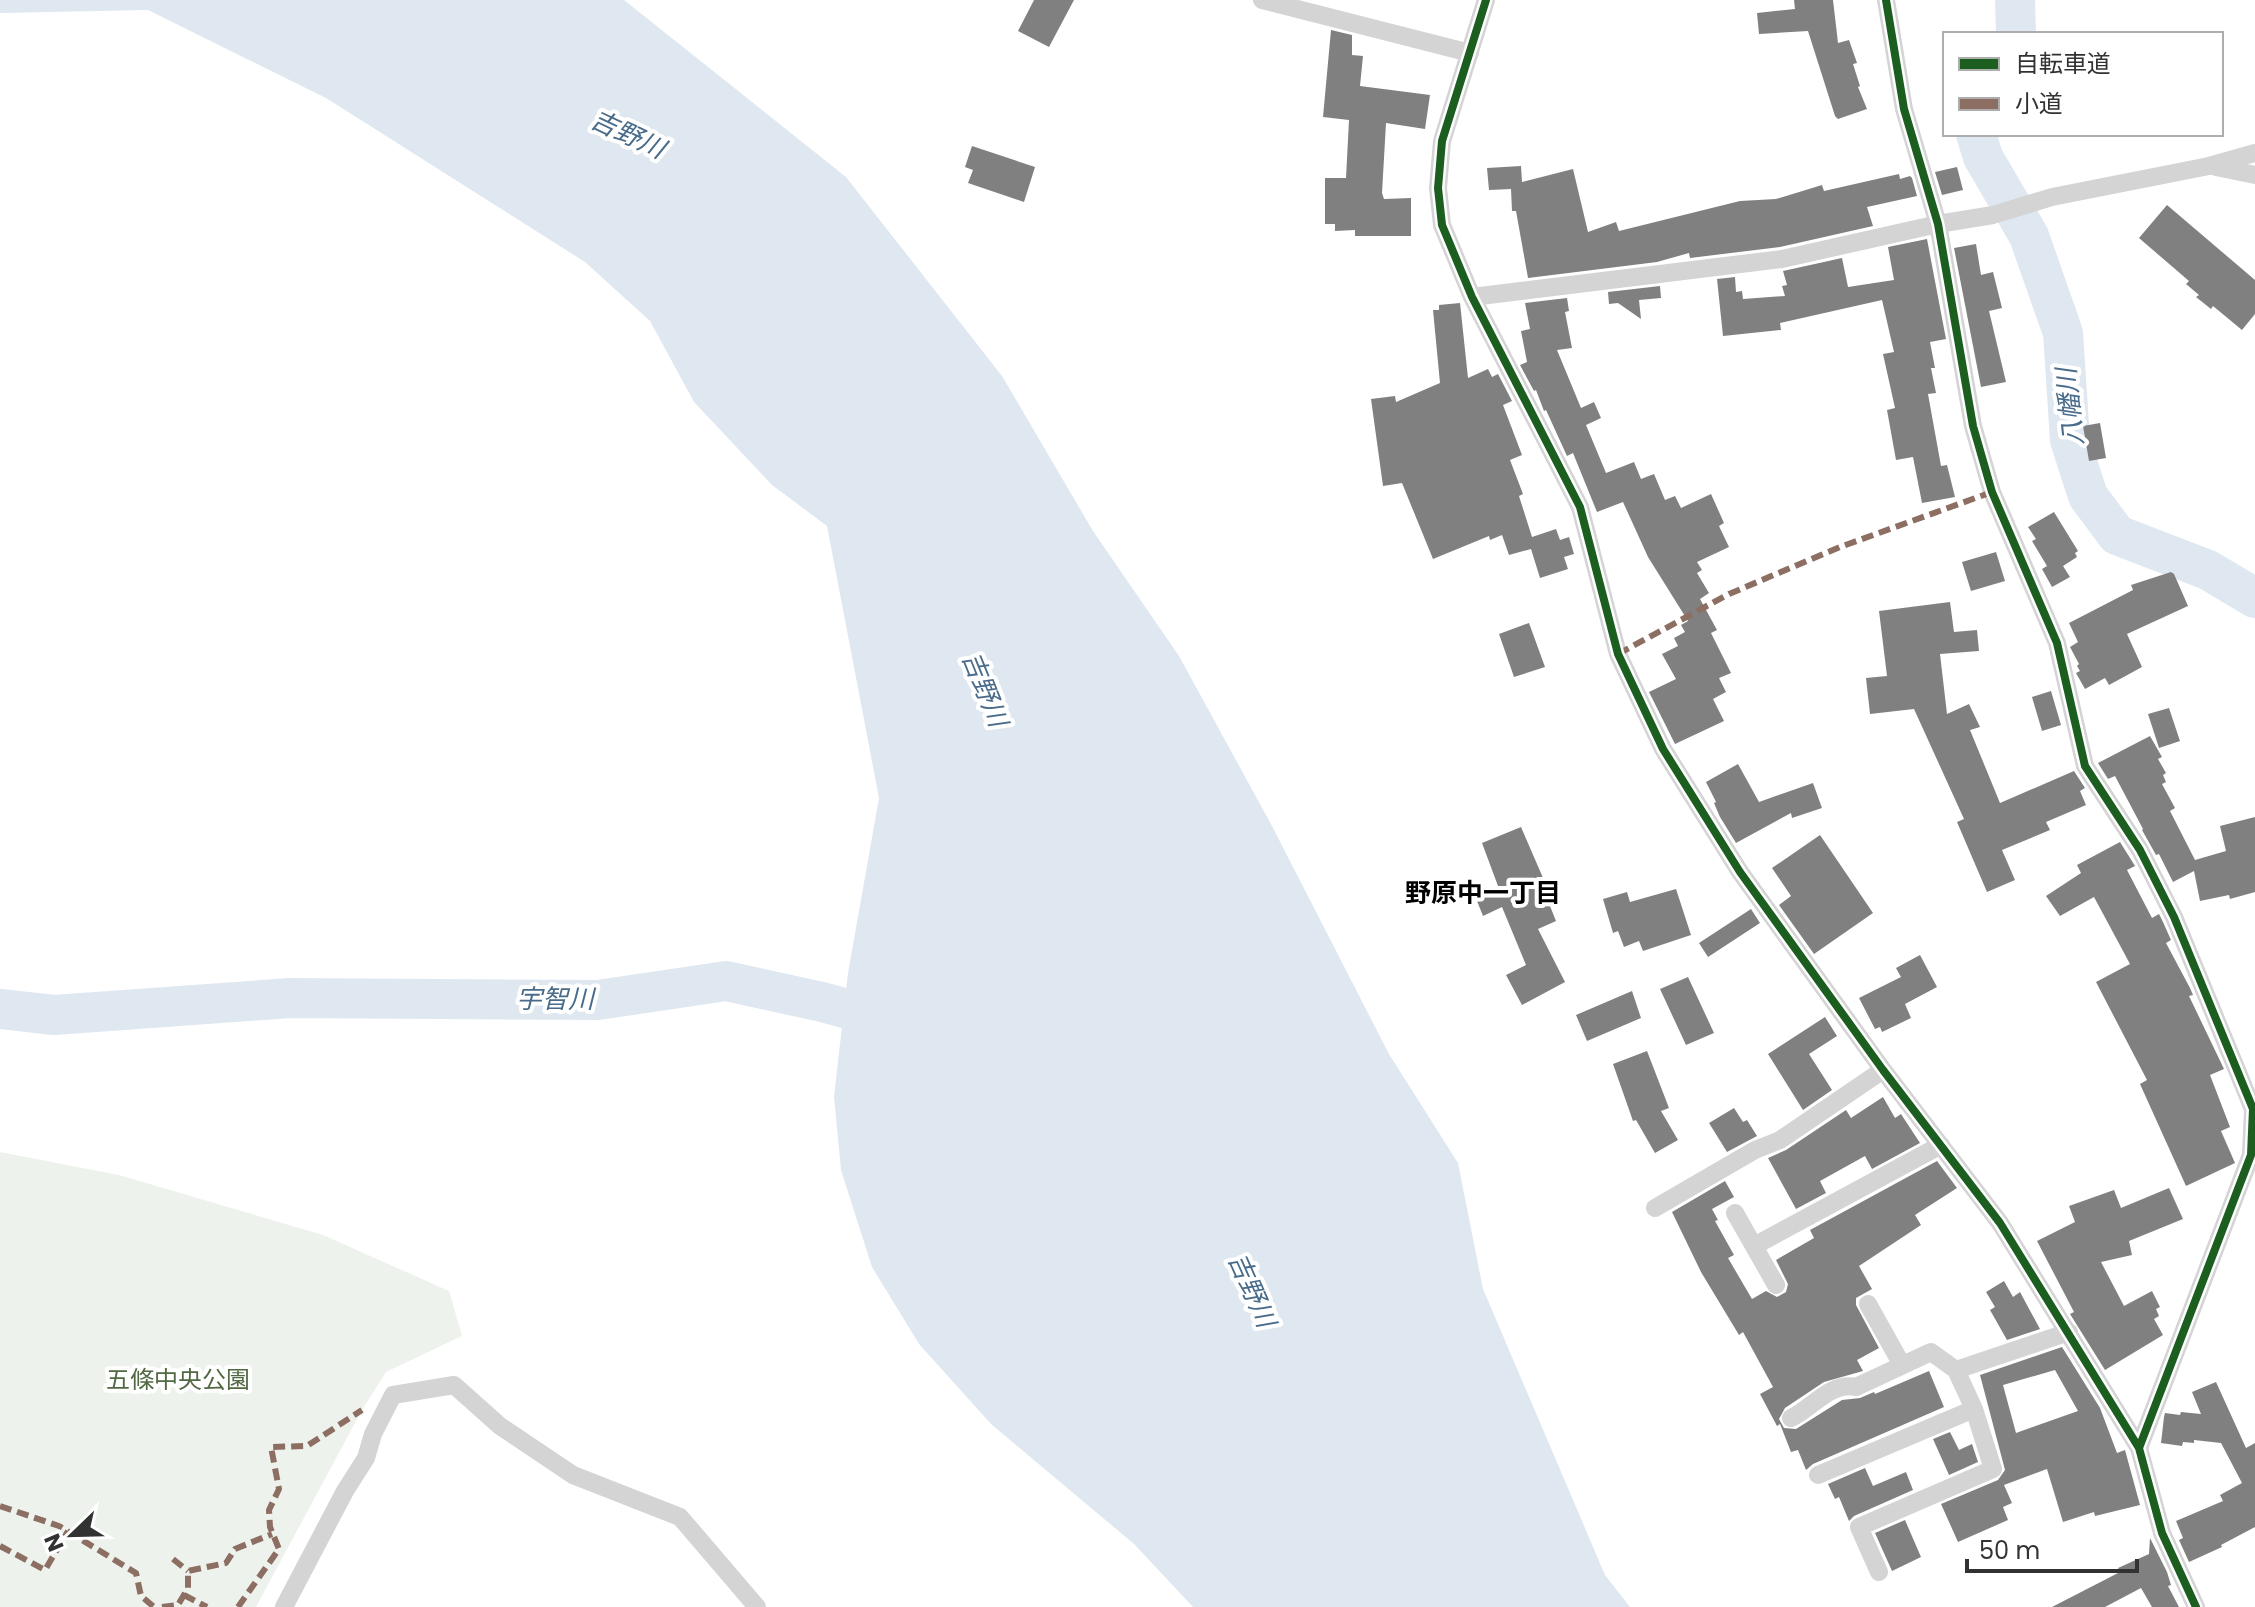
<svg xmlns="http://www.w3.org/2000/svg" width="2255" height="1607" font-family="Poppins,'Noto Sans JP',sans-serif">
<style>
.green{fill:#eef2ec}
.water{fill:#dfe8f0}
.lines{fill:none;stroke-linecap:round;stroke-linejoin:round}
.river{stroke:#dfe8f0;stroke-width:40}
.building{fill:#808080;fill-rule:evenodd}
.street{stroke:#d4d4d4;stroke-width:18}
.quiet{stroke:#8d6e63;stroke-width:6;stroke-dasharray:12 6;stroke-linecap:butt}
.cycleway-casing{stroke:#fff;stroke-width:13}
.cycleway{stroke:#1b5e20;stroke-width:8}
.labels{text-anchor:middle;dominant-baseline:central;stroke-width:8;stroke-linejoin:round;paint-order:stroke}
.park-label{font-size:24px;fill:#526944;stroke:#fff}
.water-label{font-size:26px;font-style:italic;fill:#496c8b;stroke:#fff}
.neighbourhood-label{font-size:26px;font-weight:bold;fill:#000;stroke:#fff}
</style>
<rect width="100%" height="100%" fill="#fff"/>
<path class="green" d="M0 1152 119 1175 323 1235 449 1291 462 1336 386 1372 362 1410 256 1607H0Z"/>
<path class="water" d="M0 0H624L846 177 1002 376 1093 531 1179 656 1272 826 1389 1054 1458 1163 1483 1289 1605 1575 1630 1607H1193L1134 1544 991 1424 919 1344 872 1267 841 1170 834 1097 848 973 879 798 827 526 772 485 694 402 650 321 585 262 326 98 148 10 0 13Z"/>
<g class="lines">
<path class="river" d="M2015 0 2016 34
M1976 134 1983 157 2029 236 2063 333 2070 440 2088 496 2117 535 2208 570 2255 598
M0 1009 54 1015 290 998 598 1000 726 981 822 1002 896 1022"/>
</g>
<path class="building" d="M1034 0H1074L1049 47 1018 31Z
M1794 0H1833L1838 43 1849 40 1857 63 1853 64 1860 86 1858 87 1867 109 1838 119 1835 116 1808 31 1759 34 1757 13 1795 9Z
M1331 30 1352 35V55L1363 56 1360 86 1430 95 1425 129 1386 123 1382 193 1384 199 1411 198V236H1355V230L1335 231V224H1325V178H1346L1349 120 1323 117Z
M972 146 1035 167 1024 202 968 183 973 170 965 167Z
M1521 166 1522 182 1573 169 1588 232 1616 222 1619 231 1740 201 1776 199 1822 185 1824 191 1899 174 1900 179 1910 176 1912 178 1917 196 1867 207 1873 226 1780 247 1690 258 1689 253 1657 262 1528 278 1516 211H1512L1511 189 1489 190 1487 168Z
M1957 167 1963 190 1942 195 1935 172Z
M2167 205 2255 280V314L2242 330 2213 306 2211 309 2196 297 2199 295 2186 284 2189 281 2139 238Z
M1927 239 1946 339 1930 342 1935 368H1931L1936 393 1928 394 1941 466 1947 465 1955 497 1922 503 1913 457 1896 460 1887 410 1895 408 1883 354 1894 352 1882 300 1780 323 1781 330 1723 336 1717 279 1735 277 1736 292 1742 291 1743 299 1785 296 1782 286 1787 285 1783 271 1842 258 1848 287 1894 280 1888 247Z
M1976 244 1981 275 1993 272 2002 308 1989 311 2006 382 1981 387 1954 248Z
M1660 286 1661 298 1639 300 1641 319 1618 303 1609 304 1608 292Z
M1567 298 1569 311 1565 312 1572 348 1557 350 1581 408 1594 402 1601 418 1586 425 1606 473 1634 462 1641 479 1654 474 1665 500 1675 496 1681 508 1711 494 1724 523 1719 526 1729 547 1697 562 1702 570 1697 573 1709 593 1700 599 1717 630 1711 633 1731 673 1719 678 1726 692 1713 699 1724 721 1675 744 1649 692 1676 679 1662 654 1678 646 1674 638 1685 632 1681 625 1688 621 1648 557 1623 502 1597 512 1573 453 1567 456 1546 410 1544 411 1536 390 1534 391 1520 365 1527 362 1521 331 1530 329 1525 303Z
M1460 303 1468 378 1488 369 1492 377 1498 374 1512 401 1503 405 1522 455 1510 460 1523 494 1519 496 1532 537 1556 529 1560 540 1569 537 1574 554 1564 557 1568 569 1540 578 1531 549 1509 555 1502 535 1490 540 1489 536 1433 559 1402 483 1383 486 1371 399 1395 396 1396 402 1440 383 1433 310H1439V305Z
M2100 423 2106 458 2089 461 2083 426Z
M2054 512 2078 551 2075 553 2077 557 2063 566 2070 577 2052 587 2042 569 2047 566 2032 541 2036 539 2028 527Z
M1996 552 2005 581 1971 591 1962 562Z
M2171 572 2174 574 2188 606 2127 634 2142 667 2109 685 2105 678 2085 689 2076 673 2080 671 2077 666 2079 664 2070 647 2078 642 2069 623 2133 590 2131 585Z
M1950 602 1954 632 1977 630 1979 651 1940 654 1947 714 1969 704 1980 727 1970 730 2000 803 2074 771 2085 788 2080 791 2086 805 2046 822 2050 830 2002 850 2015 880 1987 892 1957 822 1964 819 1914 709 1870 714 1866 678 1887 676 1879 611Z
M1529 623 1545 667 1514 677 1499 634Z
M2051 691 2061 725 2042 731 2032 697Z
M2169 708 2180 741 2159 748 2148 714Z
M2150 736 2162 757 2158 759 2166 773 2163 775 2166 782 2162 784 2175 808 2170 811 2195 860 2226 851 2220 826 2255 817V892L2230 899 2229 895 2200 901 2194 871 2173 882 2159 854 2156 855 2142 830 2143 829 2115 776 2108 779 2098 763Z
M1738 764 1759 802 1813 783 1822 808 1792 818 1791 813 1736 843 1720 817 1714 803 1716 802 1706 782Z
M1521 827 1550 894 1546 896 1556 921 1538 929 1565 982 1522 1005 1506 975 1526 965 1502 907 1483 916 1475 896 1498 886 1482 843Z
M1820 835 1873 913 1814 954 1779 905 1791 896 1772 868Z
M2120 842 2135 866 2127 870 2152 918 2159 914 2163 922 2171 940 2166 943 2190 988 2193 995 2189 996 2224 1069 2210 1075 2230 1127 2221 1131 2235 1163 2186 1186 2140 1084 2147 1080 2096 982 2130 964 2094 897 2060 916 2046 896 2081 873 2077 865Z
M1676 889 1691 935 1643 951 1639 941 1624 947 1618 931 1613 933 1603 899 1627 892 1630 902Z
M1751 909 1760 923 1708 957 1699 943Z
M1920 955 1937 987 1905 1004 1911 1018 1882 1032 1880 1027 1875 1029 1859 998 1901 977 1896 968Z
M1688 977 1714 1033 1686 1045 1660 989Z
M1632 991 1641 1018 1587 1041 1576 1015Z
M1825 1017 1837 1036 1809 1054 1832 1090 1803 1110 1768 1054Z
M1647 1051 1669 1108 1661 1111 1678 1140 1655 1153 1636 1120 1633 1121 1613 1064Z
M1883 1097 1895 1118 1901 1114 1920 1143 1872 1169 1865 1156 1820 1181 1826 1193 1796 1209 1768 1158 1786 1150 1846 1110 1851 1118Z
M1734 1108 1743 1122 1747 1120 1757 1136 1727 1152 1709 1123Z
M1937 1161 1957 1188 1915 1215 1921 1225 1859 1266 1872 1289 1856 1298V1305L1879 1348 1857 1360 1863 1371 1824 1382 1785 1408 1779 1419 1784 1428 1796 1429 1842 1400 1860 1398 1874 1392 1875 1394 1929 1371 1944 1407 1813 1464 1806 1470 1798 1450 1791 1452 1780 1424 1777 1426 1760 1394 1773 1387 1743 1332 1739 1335 1701 1272 1672 1212 1725 1181 1734 1197 1712 1209 1718 1220 1715 1221 1734 1255 1728 1258 1752 1299 1766 1291 1777 1297 1786 1292 1788 1284 1776 1260 1814 1238 1810 1230Z
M2169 1188 2183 1219 2129 1241 2132 1255 2101 1262 2124 1306 2152 1291 2160 1307 2156 1309 2159 1316 2154 1319 2163 1335 2105 1370 2070 1314 2074 1312 2037 1241 2075 1222 2069 1206 2114 1190 2121 1208Z
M2004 1281 2013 1297 2020 1292 2040 1329 2007 1340 1990 1310 1995 1307 1986 1292Z
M2062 1347 2100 1408 2117 1453 2125 1450 2140 1505 2095 1516 2094 1512 2063 1522 2047 1469 2004 1485 2012 1503 2003 1507 2008 1520 1958 1542 1941 1504 1998 1480 2005 1470 1980 1375ZM2055 1370 2078 1411 2016 1433 2003 1385Z
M2216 1382 2246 1448 2255 1443V1527L2221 1545 2222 1547 2189 1562 2179 1540 2183 1538 2176 1521 2223 1501 2220 1495 2242 1483 2221 1443 2194 1440V1443L2183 1442 2182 1446 2161 1443 2164 1417 2165 1413 2180 1415 2181 1412 2201 1414 2192 1392Z
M1950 1432 1959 1450 1972 1444 1978 1462 1949 1475 1933 1439Z
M1865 1468 1873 1486 1906 1472 1913 1490 1854 1516 1849 1521 1839 1497 1835 1499 1828 1484Z
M1905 1520 1921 1557 1892 1571 1875 1533Z
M2150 1538 2167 1572 2171 1585 2168 1586 2179 1607H2152L2141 1588 2105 1607H2052L2120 1572 2118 1568 2149 1554Z"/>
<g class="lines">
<path class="street" d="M1262 0 1470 53
M1486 0 1442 141 1438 188 1442 225 1472 297 1580 507 1618 654 1663 749 1740 872 1883 1070 2000 1223 2139 1448 2162 1533 2196 1607
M1886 0 1904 109 1938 224 1973 426 1992 492 2057 643 2085 766 2140 850 2174 917 2253 1109 2251 1155 2139 1448
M2216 167 2255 175
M1472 297 1782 259 1938 224 1993 215 2052 197 2209 166 2255 153
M1655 1208 1755 1150 1780 1140 1883 1070
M1735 1213 1776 1285
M1754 1246 1941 1145
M1868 1304 1902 1365
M1791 1418C1811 1409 1831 1381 1856 1387L1931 1352 1956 1370 2069 1332
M1818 1475 1974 1409
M1879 1572 1859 1527 1993 1469 1974 1409 1956 1370
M284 1607 345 1491 366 1458 373 1434 393 1395 454 1385 500 1426 573 1475 680 1517 757 1607"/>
<path class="quiet" d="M1618 654 1729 594 1840 547 1992 492
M0 1506 59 1526 136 1573 141 1596 154 1607
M0 1546 45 1570 68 1531
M173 1559 188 1571
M184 1595 207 1607
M162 1607 178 1605 188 1588V1571L226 1563 235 1549 272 1534
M238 1607 279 1549 270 1527 269 1510 279 1489 271 1447 307 1446 362 1410"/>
<defs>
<path id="cycleway" d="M1486 0 1442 141 1438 188 1442 225 1472 297 1580 507 1618 654 1663 749 1740 872 1883 1070 2000 1223 2139 1448 2162 1533 2196 1607
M1886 0 1904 109 1938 224 1973 426 1992 492 2057 643 2085 766 2140 850 2174 917 2253 1109 2251 1155 2139 1448"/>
</defs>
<use href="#cycleway" class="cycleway-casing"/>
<use href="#cycleway" class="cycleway"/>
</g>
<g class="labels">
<g class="park-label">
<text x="178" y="1379">五條中央公園</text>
</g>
<g class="water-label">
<text transform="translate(628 134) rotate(25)">吉野川</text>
<text transform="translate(2070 407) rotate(-96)">八幡川</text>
<text transform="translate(985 689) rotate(68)">吉野川</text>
<text x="555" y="999">宇智川</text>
<text transform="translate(1252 1290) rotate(66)">吉野川</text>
</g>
<g class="neighbourhood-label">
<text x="1483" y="893">野原中一丁目</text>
</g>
</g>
<rect x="1943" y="32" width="280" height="104" fill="#ffffff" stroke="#adadad" stroke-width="2"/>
<rect x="1959" y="58" width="40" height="12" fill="#1b5e20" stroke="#adadad" stroke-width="2"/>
<text x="2015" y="72" font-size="24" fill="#323232">自転車道</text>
<rect x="1959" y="98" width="40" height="12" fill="#8d6e63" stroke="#adadad" stroke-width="2"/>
<text x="2015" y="112" font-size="24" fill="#323232">小道</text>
<g transform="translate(72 1535) rotate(247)" stroke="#ffffff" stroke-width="6" paint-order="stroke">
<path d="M0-6L14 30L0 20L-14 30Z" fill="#323232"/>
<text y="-12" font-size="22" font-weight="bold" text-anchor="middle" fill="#323232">N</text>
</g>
<path d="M1967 1559v12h170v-12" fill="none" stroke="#323232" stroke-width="4"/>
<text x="1979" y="1559" font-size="24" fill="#323232" stroke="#ffffff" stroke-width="6" paint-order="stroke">50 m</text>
</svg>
